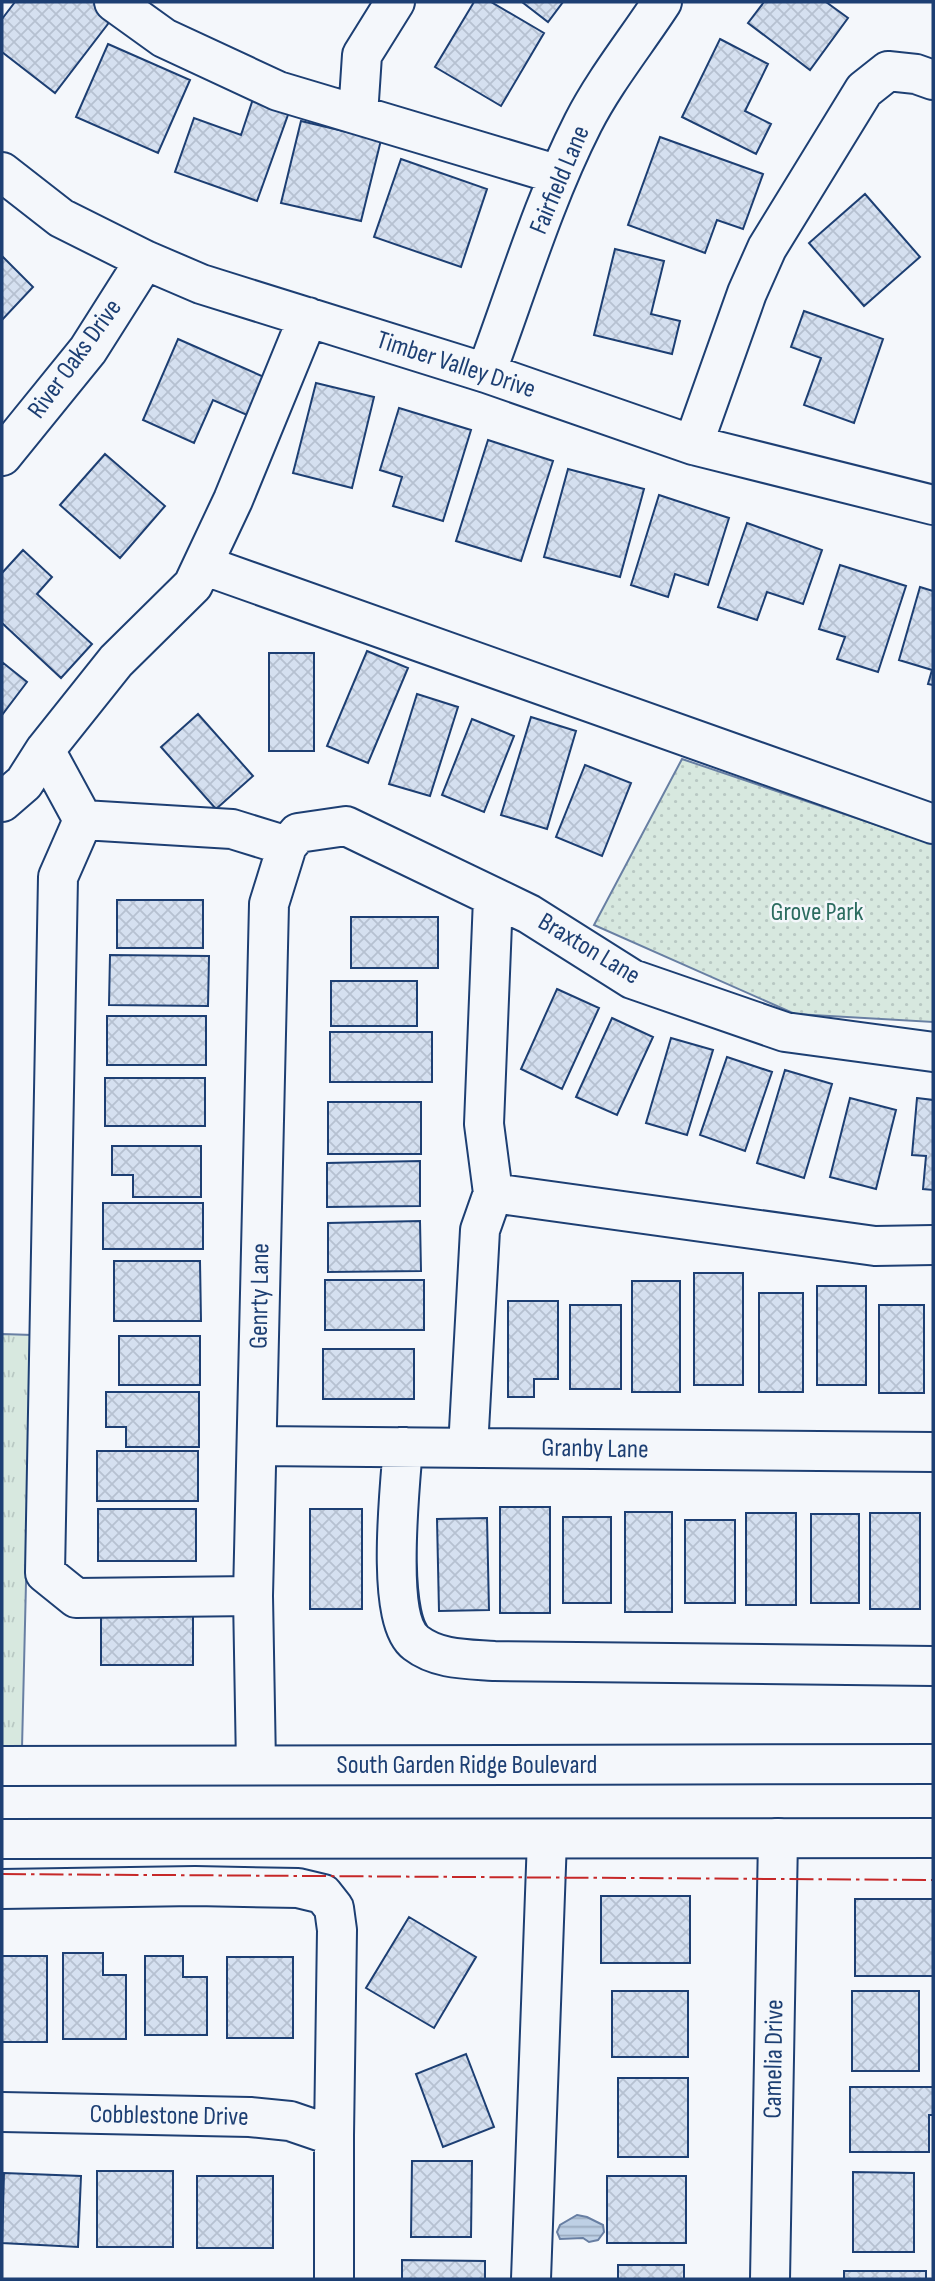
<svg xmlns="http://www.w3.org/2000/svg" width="935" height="2281" font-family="'Sofia Sans Condensed',sans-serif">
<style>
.grass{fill:url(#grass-tufts);stroke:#687fa3;stroke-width:2}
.park{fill:url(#park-dots);stroke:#687fa3;stroke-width:2}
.water{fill:url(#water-rules);stroke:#687fa3;stroke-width:2}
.building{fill:url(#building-cross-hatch);stroke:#1d3f73;stroke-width:2}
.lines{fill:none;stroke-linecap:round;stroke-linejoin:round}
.minor-casing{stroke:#1d3f73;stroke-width:42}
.major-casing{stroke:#1d3f73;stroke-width:42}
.minor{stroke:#f4f7fb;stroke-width:38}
.major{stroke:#f4f7fb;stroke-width:38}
.power{stroke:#c62828;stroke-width:2;stroke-dasharray:24 5 3.5 5;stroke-linecap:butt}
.labels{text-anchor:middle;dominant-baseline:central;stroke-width:5;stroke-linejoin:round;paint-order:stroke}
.street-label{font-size:26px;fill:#1d3f73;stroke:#f4f7fb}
.park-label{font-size:26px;fill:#2c6c60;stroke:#f4f7fb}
</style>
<defs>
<pattern id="grass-tufts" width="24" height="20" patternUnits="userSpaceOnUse" patternTransform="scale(1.75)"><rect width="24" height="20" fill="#d7e8df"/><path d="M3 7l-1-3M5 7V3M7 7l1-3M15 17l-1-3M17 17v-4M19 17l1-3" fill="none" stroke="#b8c8c3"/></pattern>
<pattern id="park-dots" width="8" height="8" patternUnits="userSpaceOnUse" patternTransform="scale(1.75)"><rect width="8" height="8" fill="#d7e8df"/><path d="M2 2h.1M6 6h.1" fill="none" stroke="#b8c8c3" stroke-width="1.8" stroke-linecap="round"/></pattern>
<pattern id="water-rules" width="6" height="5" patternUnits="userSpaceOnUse" patternTransform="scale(1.75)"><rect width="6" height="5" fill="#bed0e5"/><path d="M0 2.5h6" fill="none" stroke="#9aaabe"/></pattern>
<pattern id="building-cross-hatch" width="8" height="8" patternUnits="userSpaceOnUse" patternTransform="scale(1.75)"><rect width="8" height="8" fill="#d5e0f0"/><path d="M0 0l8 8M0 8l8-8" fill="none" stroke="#b6c1d1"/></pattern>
</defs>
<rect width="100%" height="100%" fill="#f4f7fb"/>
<path class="grass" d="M2 1334 32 1335 22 1748 2 1747Z"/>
<path class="park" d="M682 759 933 844V1022L795 1014 594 925Z"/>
<path class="water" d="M577 2215 587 2217 603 2225 604 2232 598 2240 589 2242 583 2238 560 2239 557 2232 560 2225Z"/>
<path class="building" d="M15 2H95L114 16 55 93 2 52V19Z
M474 2H491L544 33 501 106 435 67Z
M522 2H563L548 22Z
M764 2H826L848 18 810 70 748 23Z
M720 39 768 64 745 111 771 124 756 154 682 117Z
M108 44 190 80 158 153 76 117Z
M253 99 289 112 257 201 175 172 194 118 241 135Z
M301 121 381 140 361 221 281 203Z
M660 137 763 174 743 229 717 220 705 253 628 225Z
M401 159 487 189 461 267 374 237Z
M865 194 920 257 864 306 809 243Z
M615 249 664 261 651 314 680 321 672 354 594 335Z
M2 256 33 287 2 320Z
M804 311 883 339 854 423 804 405 821 358 791 347Z
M178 339 264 377 247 415 213 400 194 443 143 420Z
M316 383 374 397 352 488 293 473Z
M399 408 471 430 443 521 393 506 402 477 380 470Z
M488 440 553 461 521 561 456 541Z
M105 454 165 506 120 558 60 505Z
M568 469 644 489 620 577 544 557Z
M659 495 729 518 708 585 675 574 668 597 631 585Z
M747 523 822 550 803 604 767 592 757 620 718 607Z
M23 550 52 577 37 594 92 644 61 678 2 623V573Z
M840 565 906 586 878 672 837 659 845 637 819 629Z
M920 587 933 591V685L928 684 932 670 899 660Z
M367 651 408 668 368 763 327 746Z
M269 653H314V751H269Z
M2 662 27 682 2 715Z
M417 694 458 707 430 796 389 784Z
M198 714 253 776 216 809 161 747Z
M531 717 576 731 547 829 501 815Z
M472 719 514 736 484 812 442 795Z
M585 765 631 783 602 856 556 837Z
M117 900H203V948H117Z
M351 917H438V968H351Z
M110 955 209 956 208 1006 109 1005Z
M331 981H417V1026H331Z
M557 989 599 1008 562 1089 521 1069Z
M107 1016H206V1065H107Z
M612 1018 653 1037 617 1115 576 1097Z
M330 1032H432V1082H330Z
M671 1038 713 1050 687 1135 646 1123Z
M727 1057 772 1072 745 1151 700 1135Z
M785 1070 832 1084 804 1178 757 1163Z
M105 1078H205V1126H105Z
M850 1098 896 1110 876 1189 830 1177Z
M917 1098 933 1100V1190L923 1189 926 1156 912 1155Z
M328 1102H421V1154H328Z
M112 1146H201V1197H133V1175H112Z
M420 1161V1206L327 1207V1163Z
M103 1203H203V1249H103Z
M420 1221 421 1271 328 1272V1223Z
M114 1261H200L201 1321H114Z
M694 1273H743V1385H694Z
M325 1280H424V1330H325Z
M632 1281H680V1392H632Z
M817 1286H866V1385H817Z
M759 1293H803V1392H759Z
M508 1301H558V1379H534V1397H508Z
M570 1305H621V1389H570Z
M879 1305H924V1393H879Z
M119 1336H200V1385H119Z
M323 1349H414V1399H323Z
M106 1392H199V1447H126V1427H106Z
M97 1451H198V1501H97Z
M500 1507H550V1613H500Z
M98 1509H196V1561H98Z
M310 1509H362V1609H310Z
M625 1512H672V1612H625Z
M746 1513H796V1605H746Z
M870 1513H920V1609H870Z
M811 1514H859V1603H811Z
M563 1517H611V1603H563Z
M487 1518 489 1610 439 1611 437 1519Z
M685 1520H735V1603H685Z
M101 1616H193V1665H101Z
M601 1896H690V1963H601Z
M855 1899H933V1976H855Z
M409 1917 476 1957 434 2028 366 1988Z
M63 1953H103V1975H126V2039H63Z
M2 1956H47V2042H2Z
M145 1956H183V1977H207V2035H145Z
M227 1957H293V2038H227Z
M612 1991H688V2057H612Z
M852 1991H919V2071H852Z
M466 2054 494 2127 443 2147 416 2074Z
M618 2078H688V2157H618Z
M850 2087H933V2115H929V2152H850Z
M412 2161H472L471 2237H411Z
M97 2171H173V2247H97Z
M853 2172 914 2173V2252H853Z
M4 2173 81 2176 78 2247 2 2243Z
M197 2176H273V2248H197Z
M607 2176H686V2243H607Z
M402 2260 485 2261V2279H402Z
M618 2265H684V2279H618Z
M844 2271H926V2279H844Z"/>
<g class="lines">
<defs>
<path id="minor" d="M114 2 164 38 278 91 559 175
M358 115 362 55 395 2
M2 172 61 218 145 260 201 284 486 373 693 445 933 505
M486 373C517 290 543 202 583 123 605 80 636 42 662 2
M693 445 747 293 767 248 864 90 888 71 916 74 933 80
M2 456 88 350 145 260
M203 565 933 824
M45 750 83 820
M2 802 24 783 45 750 116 661 193 585 233 500 308 317
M493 898 484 1124 493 1193
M257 1446 933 1452
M403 1447C400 1486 385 1620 416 1643 438 1660 468 1659 494 1661L933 1666
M468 1448 480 1230 493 1193 875 1246 933 1245
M253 1596 76 1598 45 1573 58 877 83 820 232 829 287 846
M256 1765 253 1596 269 904 287 846 298 833 346 826 529 914 632 979 785 1032 933 1052
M2 1889 195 1886 298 1888 323 1894 334 1908 337 1930 334 2136V2279
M2 2112 250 2117 290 2121 334 2136
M531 2279 547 1839
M770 2279 778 1838"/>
<path id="major" d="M2 1766 933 1764
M2 1839 933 1838"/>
</defs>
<use href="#minor" class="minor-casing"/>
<use href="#major" class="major-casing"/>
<use href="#minor" class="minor"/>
<use href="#major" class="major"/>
<path class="power" d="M2 1874 933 1880"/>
</g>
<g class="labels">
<g class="street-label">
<text transform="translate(560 180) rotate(-67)">Fairfield Lane</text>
<text transform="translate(75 359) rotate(-54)">River Oaks Drive</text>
<text transform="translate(456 365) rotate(18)">Timber Valley Drive</text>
<text transform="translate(589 949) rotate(31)">Braxton Lane</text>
<text transform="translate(260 1296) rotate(-89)">Genrty Lane</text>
<text transform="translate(595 1449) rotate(1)">Granby Lane</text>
<text x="467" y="1765">South Garden Ridge Boulevard</text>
<text transform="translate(774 2059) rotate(-89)">Camelia Drive</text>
<text transform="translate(169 2116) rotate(1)">Cobblestone Drive</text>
</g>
<g class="park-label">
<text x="817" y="912">Grove Park</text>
</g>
</g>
<rect width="935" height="2281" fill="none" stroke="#1d3f73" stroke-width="7"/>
</svg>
